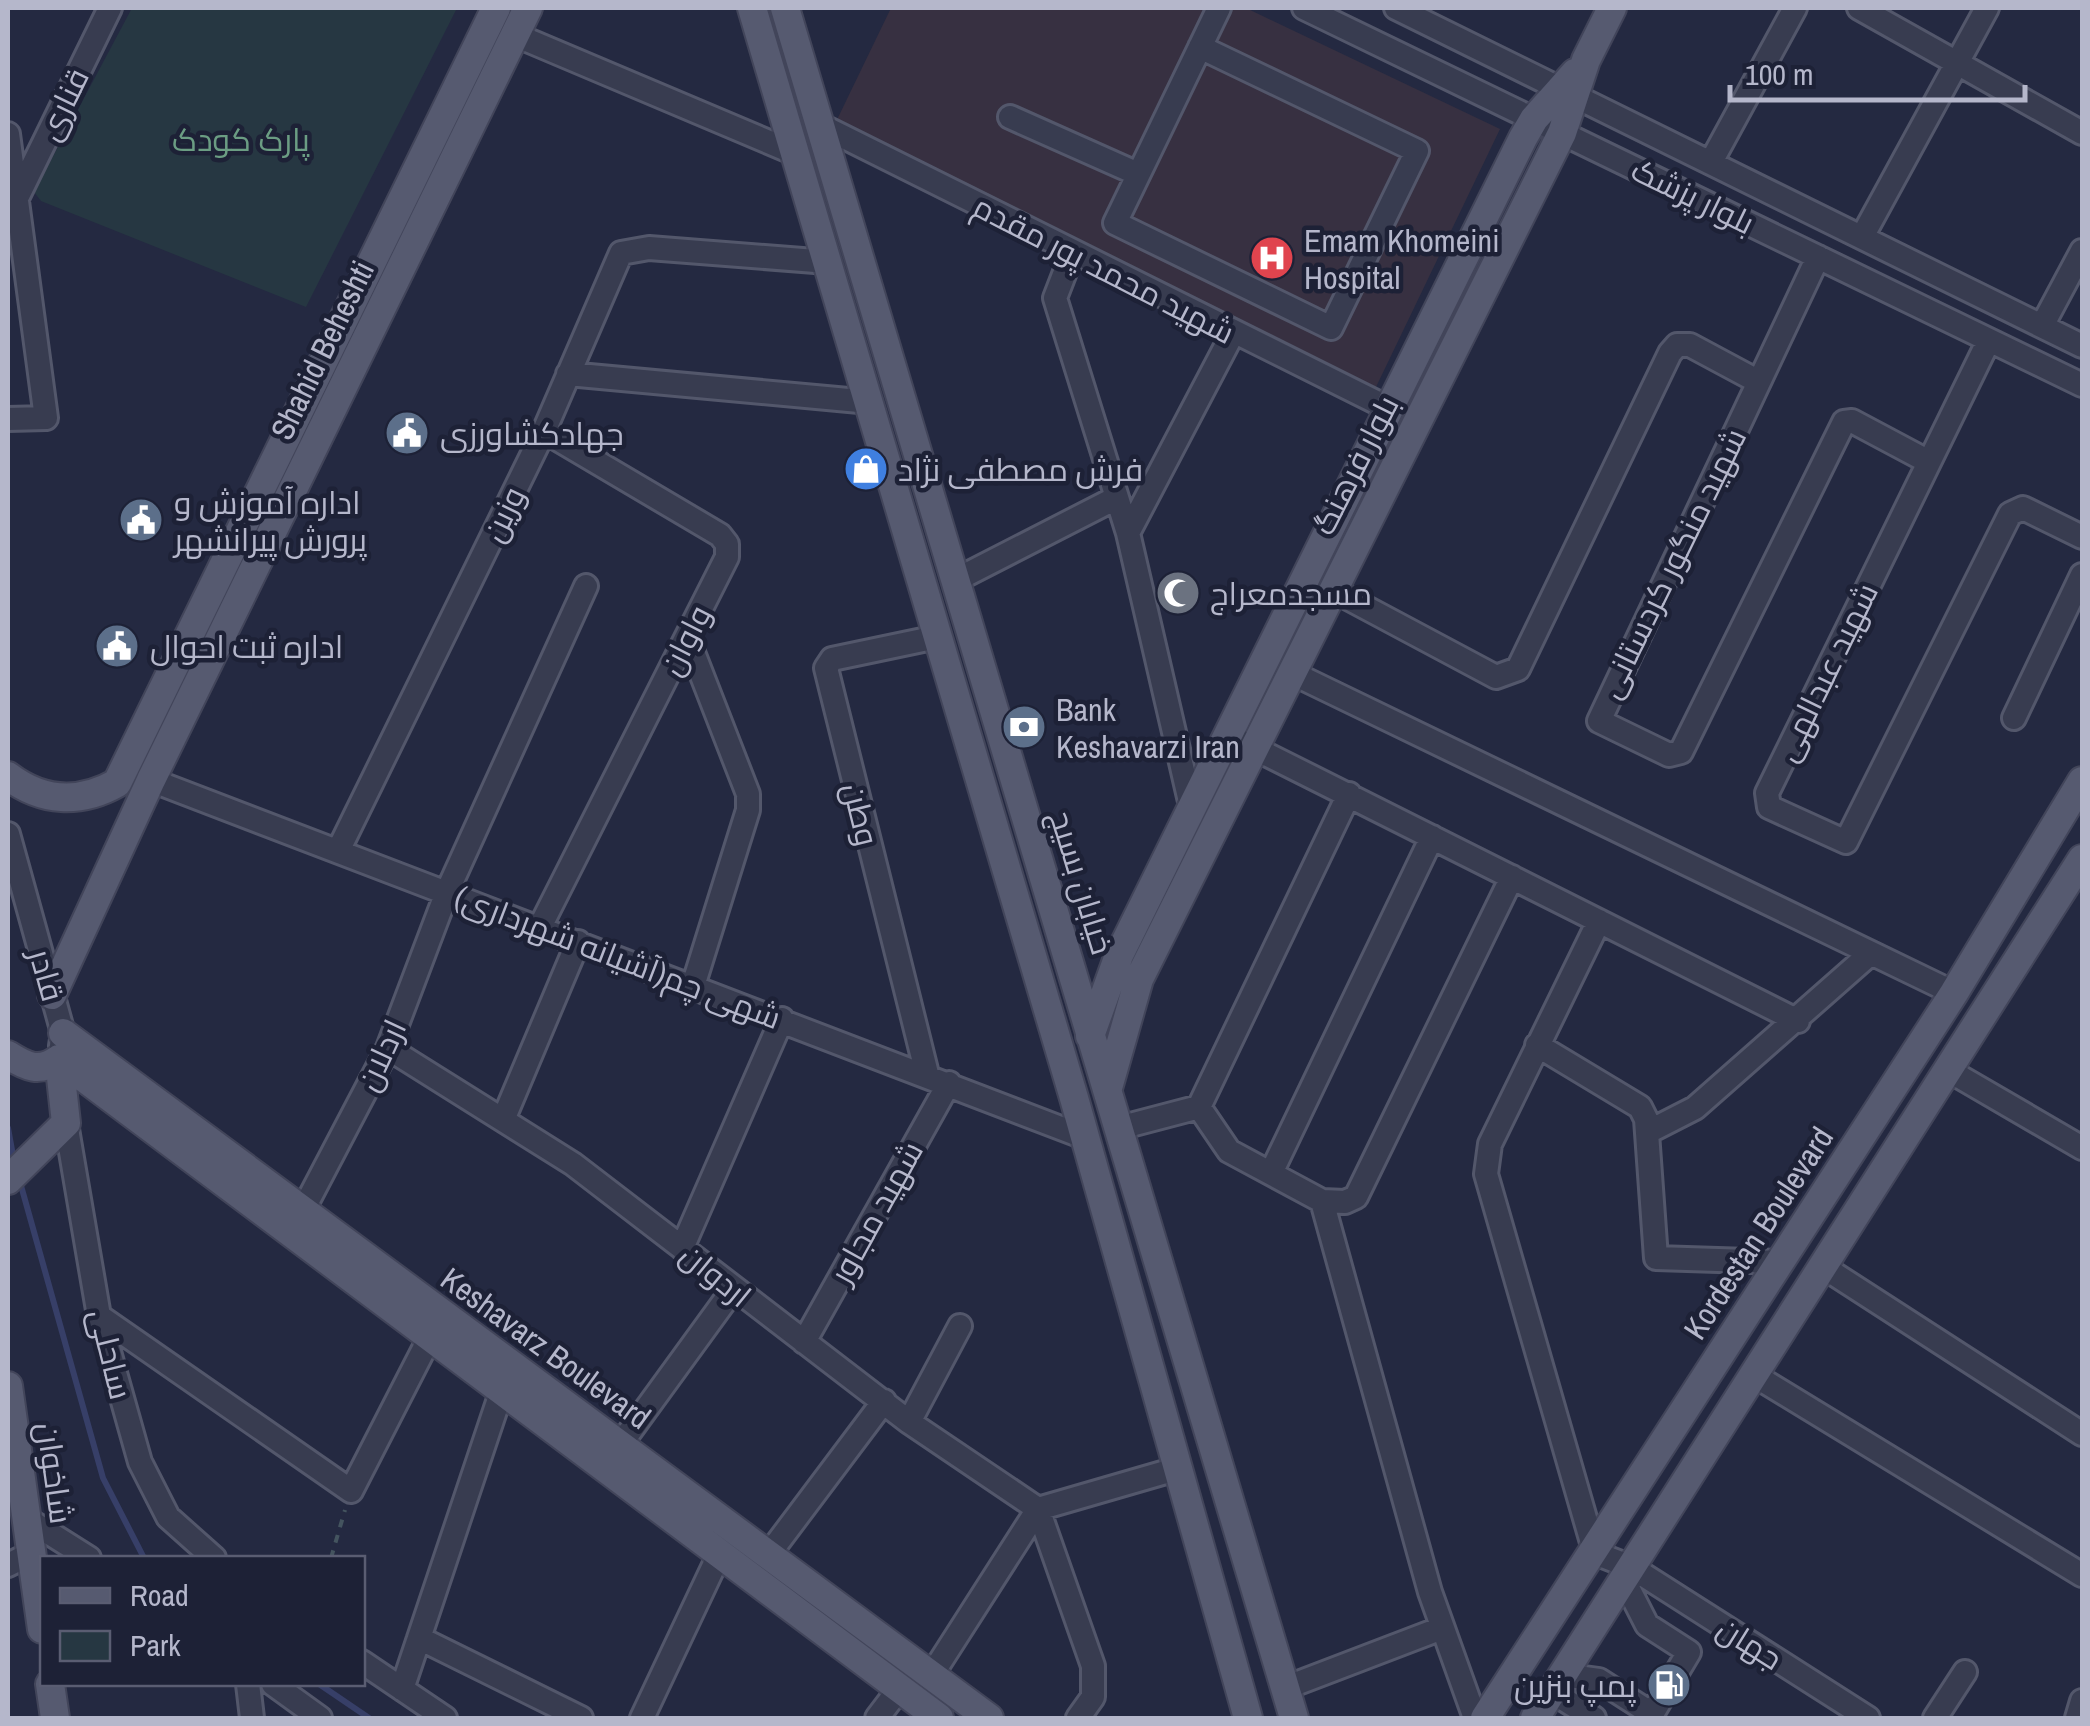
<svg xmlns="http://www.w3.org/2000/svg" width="2090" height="1726" font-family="'Archivo Narrow',Cairo,sans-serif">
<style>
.medical{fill:#373041}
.green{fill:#263742}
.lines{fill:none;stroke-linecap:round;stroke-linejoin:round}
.stream{stroke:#373f68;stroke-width:6}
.minor-casing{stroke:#53576b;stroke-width:28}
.major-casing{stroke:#42455a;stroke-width:32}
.path{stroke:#44545f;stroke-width:4;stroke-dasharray:8 8;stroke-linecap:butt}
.minor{stroke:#383c50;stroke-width:22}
.major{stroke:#565a70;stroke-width:28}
.labels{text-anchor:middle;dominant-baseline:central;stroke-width:9;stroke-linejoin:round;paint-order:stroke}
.street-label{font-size:32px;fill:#b5b7cb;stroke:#1d2136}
.park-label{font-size:32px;fill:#6b9d83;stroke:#1d2136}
.poi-label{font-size:32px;fill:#b5b7cb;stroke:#1d2136;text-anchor:start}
</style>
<rect width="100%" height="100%" fill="#242941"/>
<path class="medical" d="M891 8H1246L1500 129 1376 387 833 128Z"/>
<path class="green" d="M132 8H457L306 307 41 201 34 192Z"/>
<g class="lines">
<path class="stream" d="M8 1128 14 1161
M20 1182 103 1478 144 1558
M319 1684 369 1718"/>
<defs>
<path id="minor" d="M1304 8 2082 385
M1396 8 2082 346
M1859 8 2082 133
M513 34 797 154
M1200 47 1417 151 1331 328 1115 223 1219 8
M1010 117 1138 174
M820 125 1390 409
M8 134 46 418 8 419
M1711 162 1795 8
M16 200 110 8
M1862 237 1987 8
M1072 254 1055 298 1128 533 1192 810
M1818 257 1599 721 1669 755 1681 752 1844 422 1852 421 1929 462
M2042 326 2082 251
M1989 340 1767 793 1769 807 1846 842 2010 514 2023 508 2082 537
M568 374 870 402
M1128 533 1233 333
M956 580 1116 498
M1331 589 1496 677 1518 669 1670 353 1677 345H1690L1759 382
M687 637 748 794V810L693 986
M1290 672 1954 993
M2014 718 2082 575
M1242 742 1798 1021
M151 780 1084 1137
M8 834 63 1033 61 1046
M338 851 544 431 621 253 649 248 828 262
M1599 921 1490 1144 1486 1174 1595 1553 1631 1567 1868 1718
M540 927 727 557V544L720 535 544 431
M1537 1045 1640 1107 1646 1119 1656 1258 1781 1262
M388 1048 573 1164 909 1422 1038 1509
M1948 1070 2082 1148
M927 1074 826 668 832 659 937 637
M1199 1107 1349 794
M503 1120 578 942
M66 1123 99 1316 140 1462 168 1517 214 1558
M1119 1128 1199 1107 1229 1151 1322 1201 1345 1202 1356 1197 1512 877
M1648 1132 1695 1108 1871 953
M1271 1173 1432 837
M1322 1201 1430 1592 1475 1718
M302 1212 388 1048 447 892 586 586
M682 1248 782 1019
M1825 1268 2082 1434
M99 1316 351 1491 429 1339
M804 1342 949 1083
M1754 1375 2082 1575
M909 1422 960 1326
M620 1445 732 1291
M1038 1509 1093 1666V1697L1078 1718
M27 1519 89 1558
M769 1554 884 1401
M8 1565 32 1553
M419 1638 581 1718
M362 1662 445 1718
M1562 1675 1599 1680 1652 1714 1689 1652 1647 1625 1623 1578
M931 1676 1038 1509 1176 1469
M248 1684 252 1718
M273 1684 320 1718
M1285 1688 1442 1628
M402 1689 501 1393
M1552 1692 1594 1718
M642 1718 719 1555
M877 1718 899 1689
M1935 1718 1965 1672
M2077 1718 2082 1701"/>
<path id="major" d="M752 8 1074 1098 1248 1718
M785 8 1294 1718
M8 776C42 802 80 804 117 783L496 8
M52 995 151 780 528 8
M63 1033 989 1718
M1090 1036 1119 955 1523 138 1534 119 1575 73
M8 1055C27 1067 39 1073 59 1059
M59 1059 939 1718
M1108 1088 1139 979 1562 133 1586 60 1612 8
M8 1180 66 1123 59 1059
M8 1386 42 1629
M50 1684 55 1718
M1485 1718 1954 993 2082 781
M1535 1718 2082 859"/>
</defs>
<use href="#minor" class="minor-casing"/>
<use href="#major" class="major-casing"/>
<path class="path" d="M331 1558 345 1510"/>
<use href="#minor" class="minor"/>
<use href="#major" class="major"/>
</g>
<defs>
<symbol id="hospital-disc" viewBox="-11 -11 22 22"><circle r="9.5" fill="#e0444e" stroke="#1d2136"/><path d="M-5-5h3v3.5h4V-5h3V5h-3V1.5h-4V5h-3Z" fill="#fff"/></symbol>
<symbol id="civic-disc" viewBox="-11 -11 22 22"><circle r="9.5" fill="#5c6f8a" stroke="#1d2136"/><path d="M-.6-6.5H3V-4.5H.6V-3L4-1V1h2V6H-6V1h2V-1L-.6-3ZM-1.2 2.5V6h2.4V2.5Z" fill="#fff"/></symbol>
<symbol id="shop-disc" viewBox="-11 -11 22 22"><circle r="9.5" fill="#3f7fe0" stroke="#1d2136"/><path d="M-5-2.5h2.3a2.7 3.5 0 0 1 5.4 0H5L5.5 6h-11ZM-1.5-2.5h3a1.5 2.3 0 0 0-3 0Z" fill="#fff"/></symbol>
<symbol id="mosque-disc" viewBox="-11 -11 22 22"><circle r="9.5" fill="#6b7280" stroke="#1d2136"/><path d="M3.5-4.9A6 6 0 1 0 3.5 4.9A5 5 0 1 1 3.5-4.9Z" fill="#fff"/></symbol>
<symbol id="bank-disc" viewBox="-11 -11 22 22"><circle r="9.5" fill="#5c6f8a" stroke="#1d2136"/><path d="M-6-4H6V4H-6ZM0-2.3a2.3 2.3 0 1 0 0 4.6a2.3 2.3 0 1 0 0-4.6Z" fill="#fff"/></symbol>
<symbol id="fuel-disc" viewBox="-11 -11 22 22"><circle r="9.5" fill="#5c6f8a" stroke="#1d2136"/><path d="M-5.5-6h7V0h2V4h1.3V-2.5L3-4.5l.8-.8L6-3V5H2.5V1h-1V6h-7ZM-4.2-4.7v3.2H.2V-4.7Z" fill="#fff"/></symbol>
</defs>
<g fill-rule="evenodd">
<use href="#hospital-disc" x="1247" y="233" width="50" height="50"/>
<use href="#civic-disc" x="382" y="408" width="50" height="50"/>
<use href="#shop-disc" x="841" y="444" width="50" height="50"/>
<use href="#civic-disc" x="116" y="495" width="50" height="50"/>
<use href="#mosque-disc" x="1153" y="568" width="50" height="50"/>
<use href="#civic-disc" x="92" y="621" width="50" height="50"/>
<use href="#bank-disc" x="999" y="702" width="50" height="50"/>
<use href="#fuel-disc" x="1644" y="1660" width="50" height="50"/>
</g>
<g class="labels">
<g class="street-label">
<text transform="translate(63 104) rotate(-64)">قناری</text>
<text transform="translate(1693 196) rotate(26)">بلوار پزشک</text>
<text transform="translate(1104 269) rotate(27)">شهید محمد پور مقدم</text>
<text transform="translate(322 350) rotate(-64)">Shahid Beheshti</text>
<text transform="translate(1355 465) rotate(-63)">بلوار فرهنگ</text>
<text transform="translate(503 514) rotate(-64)">وزین</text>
<text transform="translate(1672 563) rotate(-64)">شهید منگور کردستانی</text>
<text transform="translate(685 640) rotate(-63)">واوان</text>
<text transform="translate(1826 672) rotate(-64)">شهید عبدالهی</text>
<text transform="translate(861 814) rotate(76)">وطن</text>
<text transform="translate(1082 882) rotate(73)">خیابان بسیج</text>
<text transform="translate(618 957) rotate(21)">شهی چم(آشیانه شهرداری)</text>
<text transform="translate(47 975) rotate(74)">قادر</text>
<text transform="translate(381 1055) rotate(-65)">اردلان</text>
<text transform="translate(876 1212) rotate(-61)">شهید مجاور</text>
<text transform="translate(1758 1233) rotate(-57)">Kordestan Boulevard</text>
<text transform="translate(716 1275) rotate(39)">اردوان</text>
<text transform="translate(546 1348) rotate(36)">Keshavarz Boulevard</text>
<text transform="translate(111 1354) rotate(76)">ساحلی</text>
<text transform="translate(55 1473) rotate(82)">شاخوان</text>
<text transform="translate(1750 1643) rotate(32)">جهان</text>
</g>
<g class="park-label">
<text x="241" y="139">پارک کودک</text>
</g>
<g class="poi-label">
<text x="1304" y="240">Emam Khomeini<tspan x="1304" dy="37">Hospital</tspan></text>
<text x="440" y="433">جهادکشاورزی</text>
<text x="898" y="469">فرش مصطفی نژاد</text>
<text x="174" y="502">اداره آموزش و<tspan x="174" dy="37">پرورش پیرانشهر</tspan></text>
<text x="1210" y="593">مسجدمعراج</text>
<text x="150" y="646">اداره ثبت احوال</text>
<text x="1056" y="709">Bank<tspan x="1056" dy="37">Keshavarzi Iran</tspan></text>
<text x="1636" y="1685" text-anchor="end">پمپ بنزین</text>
</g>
</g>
<rect width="2090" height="1726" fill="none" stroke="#b5b7cb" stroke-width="20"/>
<rect x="40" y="1556" width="325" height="130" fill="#1d2136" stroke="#5a5d72" stroke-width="2.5"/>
<rect x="60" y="1588" width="50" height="15" fill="#565a70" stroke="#5a5d72" stroke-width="2.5"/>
<text x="130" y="1606" font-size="30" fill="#b5b7cb">Road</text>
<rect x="60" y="1631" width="50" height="30" fill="#263742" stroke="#5a5d72" stroke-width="2.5"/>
<text x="130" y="1656" font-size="30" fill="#b5b7cb">Park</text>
<path d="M1730 85v15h295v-15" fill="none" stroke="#b5b7cb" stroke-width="5"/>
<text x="1745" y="85" font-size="30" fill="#b5b7cb" stroke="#1d2136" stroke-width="8" paint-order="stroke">100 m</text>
</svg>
